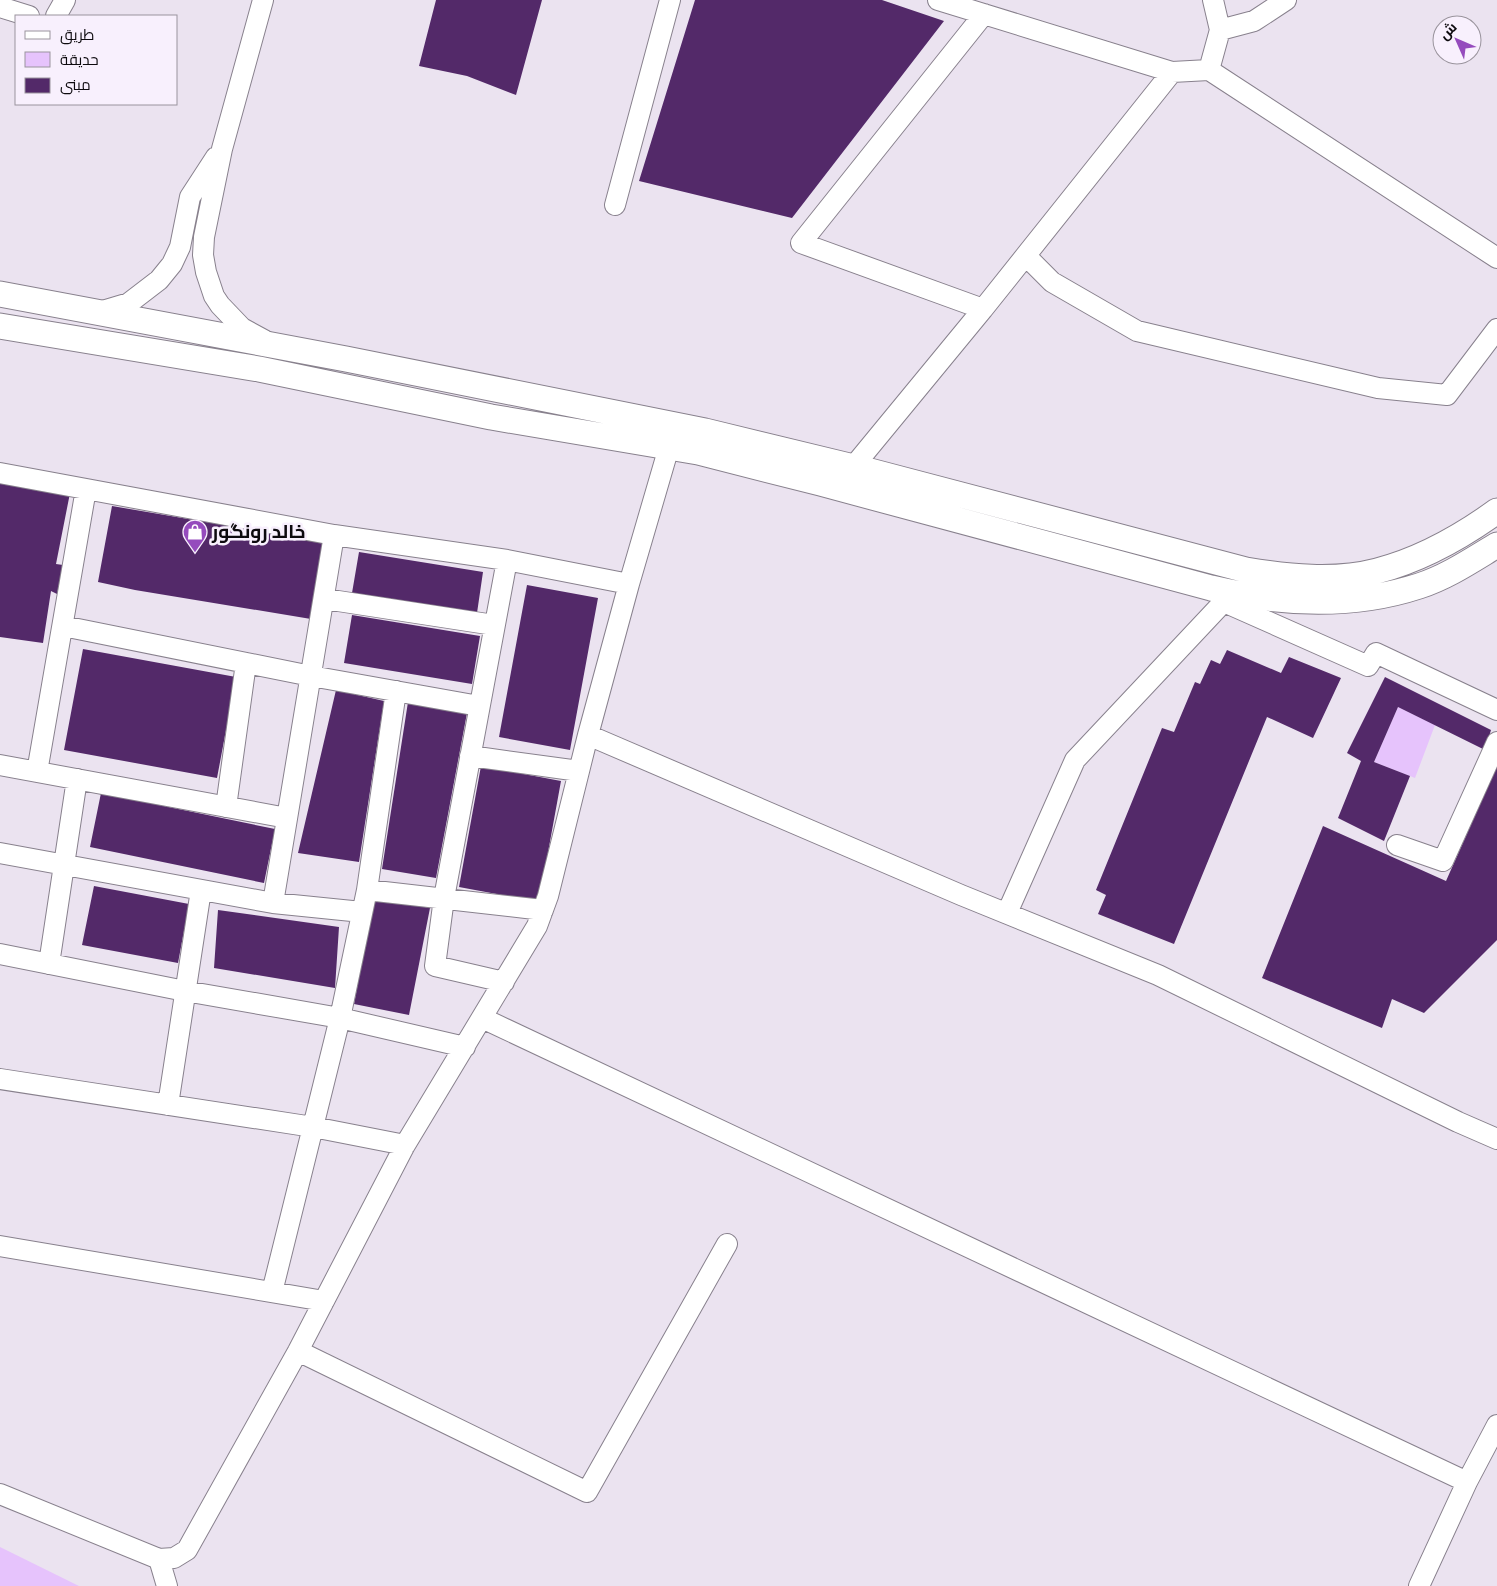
<svg xmlns="http://www.w3.org/2000/svg" width="1497" height="1586" font-family="Signika,Cairo,sans-serif">
<style>
.green{fill:#e6c3fc}
.building{fill:#532969}
.lines{fill:none;stroke-linecap:round;stroke-linejoin:round}
.minor-casing{stroke:#88818d;stroke-width:22}
.major-casing{stroke:#88818d;stroke-width:27}
.minor{stroke:#fff;stroke-width:20}
.major{stroke:#fff;stroke-width:25}
.labels{text-anchor:middle;dominant-baseline:central;stroke-width:5;stroke-linejoin:round;paint-order:stroke}
.poi-label{font-size:19px;font-weight:bold;fill:#0d0a0e;stroke:#f8f0fd;text-anchor:start}
</style>
<rect width="100%" height="100%" fill="#ebe3f0"/>
<path class="green" d="M1398 707 1435 725 1415 778 1374 762Z
M0 1547 79 1586H0Z"/>
<path class="building" d="M436 0H542L516 95 467 76 419 66Z
M695 0H882L944 21 792 218 639 181Z
M0 481 70 493 56 564 63 565 57 594 51 591 43 643 0 637Z
M112 506 323 542 311 619 135 590 98 582Z
M359 552 483 572 477 613 352 593Z
M527 585 598 598 570 750 499 737Z
M352 615 480 636 472 684 344 663Z
M83 649 236 677 217 778 64 750Z
M1227 650 1281 673 1289 657 1341 678 1313 738 1267 717 1174 944 1098 914 1106 895 1096 890 1162 728 1174 732 1195 682 1200 684 1211 660 1220 664Z
M1385 677 1491 730 1485 750 1398 707 1374 762 1410 776 1384 841 1338 818 1361 761 1347 753Z
M336 690 384 701 359 862 298 853Z
M408 702 467 713 436 878 382 869Z
M481 766 561 781 539 902 459 887Z
M1497 766V940L1424 1013 1392 999 1382 1028 1262 978 1323 826 1446 881Z
M101 793 275 829 264 883 90 847Z
M94 886 189 904 178 963 82 945Z
M374 898 430 908 409 1015 354 1004Z
M218 910 339 927 335 988 214 968Z"/>
<g class="lines">
<defs>
<path id="minor" d="M263 0 222 149 204 237 203 255 206 272 214 296 220 305 242 328 264 340
M938 0 1172 72 1209 70 1497 258
M0 7 29 16
M984 14 801 243 983 309 1172 72
M56 16 65 0
M1220 30 1254 21 1286 0
M1209 70 1220 30 1213 0
M615 205 670 0
M1026 256 1052 282 1137 331 1378 388 1447 395 1497 329
M99 312 129 303 159 280 172 264 180 247 190 197 216 157
M853 467 983 309
M0 473 334 535 507 560 629 584 588 735 548 896 537 926 405 1145 298 1351 187 1550 174 1558 159 1559 0 1494
M629 584 669 447
M325 599 494 625
M1224 602 1368 666 1376 653 1497 710
M63 626 311 676 479 706
M588 735 961 895 1158 975 1458 1122 1497 1139
M470 756 579 771
M0 765 287 818
M37 772 86 489
M226 807 246 663
M1397 845 1443 861 1497 742
M0 853 273 903 362 912
M367 890 396 691
M273 903 334 535
M1007 913 1075 760 1232 593
M0 954 185 991 340 1018 465 1047
M49 964 77 779
M504 982 435 966 444 898 507 560
M482 1018 1467 1482
M0 1079 313 1127 405 1145
M168 1105 201 890
M0 1246 324 1301
M272 1292 340 1018 367 890 543 910
M298 1351 587 1492 727 1244
M159 1559 167 1586
M1419 1586 1467 1482 1497 1425"/>
<path id="major" d="M0 294 346 359 705 431 870 471 1246 570C1288 577 1335 582 1377 571 1420 560 1461 537 1497 511
M0 326 259 369 491 417 698 452 820 483 1211 588C1279 604 1352 608 1419 586 1447 577 1472 560 1497 545"/>
</defs>
<use href="#minor" class="minor-casing"/>
<use href="#major" class="major-casing"/>
<use href="#minor" class="minor"/>
<use href="#major" class="major"/>
</g>
<defs>
<symbol id="shop-pin" viewBox="-11 -11 22 30"><path d="M0 17L-7.5 6A9.5 9.5 0 1 1 7.5 6Z" fill="#954bbd" stroke="#f8f0fd"/><path d="M-5-2.5h2.3a2.7 3.5 0 0 1 5.4 0H5L5.5 6h-11ZM-1.5-2.5h3a1.5 2.3 0 0 0-3 0Z" fill="#fff"/></symbol>
</defs>
<g fill-rule="evenodd">
<use href="#shop-pin" x="181" y="518" width="28" height="38"/>
</g>
<g class="labels">
<g class="poi-label">
<text x="212" y="532">خالد رونگور</text>
</g>
</g>
<rect x="15" y="15" width="162" height="90" fill="#f8f0fd" stroke="#9a949d"/>
<rect x="25" y="31" width="25" height="8" fill="#ffffff" stroke="#9a949d"/>
<text x="60" y="40" font-size="15" fill="#0d0a0e">طريق</text>
<rect x="25" y="52" width="25" height="15" fill="#e6c3fc" stroke="#9a949d"/>
<text x="60" y="65" font-size="15" fill="#0d0a0e">حديقة</text>
<rect x="25" y="78" width="25" height="15" fill="#532969" stroke="#9a949d"/>
<text x="60" y="90" font-size="15" fill="#0d0a0e">مبنى</text>
<g transform="translate(1457 40) rotate(315)"><circle r="24" fill="#f8f0fd" stroke="#9a949d"/>
<path d="M0-4L9 19L0 12L-9 19Z" fill="#954bbd"/>
<text y="-8" font-size="14" font-weight="bold" text-anchor="middle" fill="#0d0a0e">ش</text>
</g>
</svg>
